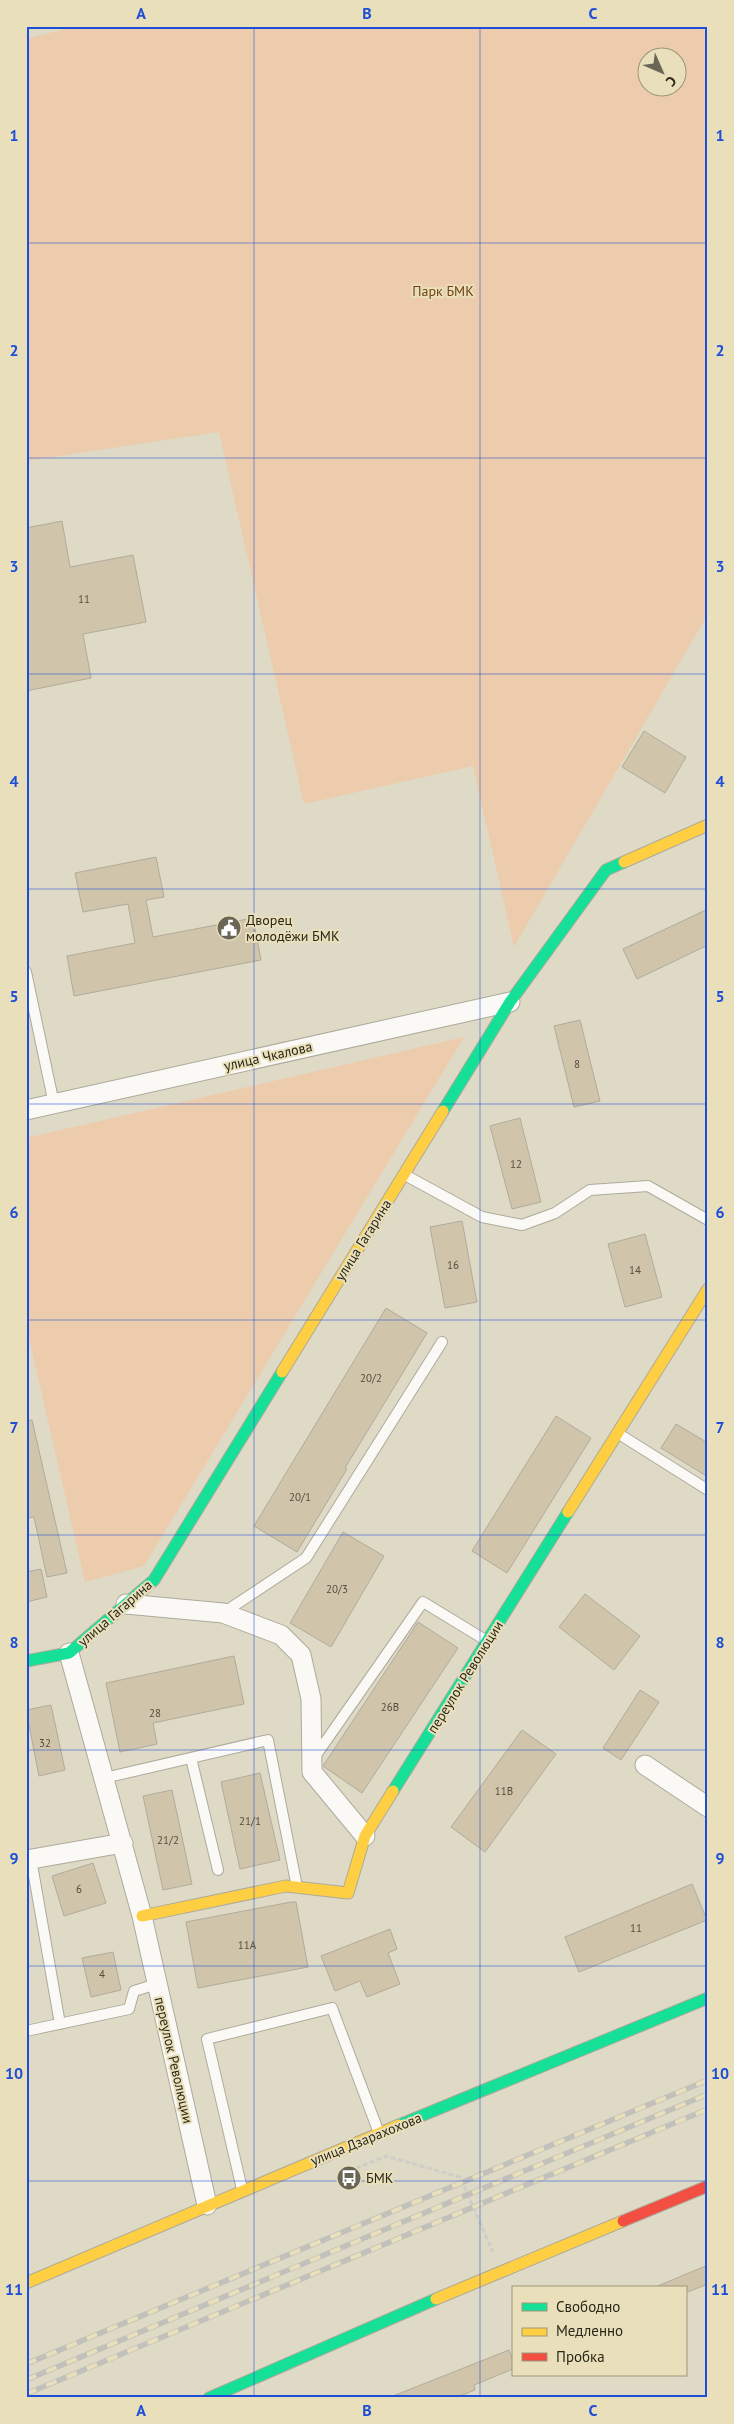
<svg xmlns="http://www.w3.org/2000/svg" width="734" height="2424" font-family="'PT Sans',sans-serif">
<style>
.green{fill:#ecccac;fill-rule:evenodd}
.building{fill:#d0c4ab;stroke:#b1ab9c}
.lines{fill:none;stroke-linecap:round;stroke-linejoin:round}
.lane-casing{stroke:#aeaa9b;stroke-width:12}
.street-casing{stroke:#aeaa9b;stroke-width:21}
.fast-casing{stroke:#aeaa9b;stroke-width:13}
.slow-casing{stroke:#aeaa9b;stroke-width:13}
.jam-casing{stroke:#aeaa9b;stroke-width:13}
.path{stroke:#cfcdc7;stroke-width:3;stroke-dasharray:5 2.5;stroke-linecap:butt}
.lane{stroke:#faf9f6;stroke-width:10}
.street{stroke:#faf9f6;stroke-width:19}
.fast{stroke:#16e098;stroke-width:11}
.slow{stroke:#ffcf43;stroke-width:11}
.jam{stroke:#f24e42;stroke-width:11}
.rail-casing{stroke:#c1c0ba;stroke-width:5.5}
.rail{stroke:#e9e0bb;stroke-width:4;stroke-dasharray:11;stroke-linecap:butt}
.grid{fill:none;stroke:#1d4ed8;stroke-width:1;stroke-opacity:0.55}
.labels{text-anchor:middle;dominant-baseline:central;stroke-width:4;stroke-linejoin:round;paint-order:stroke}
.number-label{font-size:11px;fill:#544e3e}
.park-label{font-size:14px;fill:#734215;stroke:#e9e0bb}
.poi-label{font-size:14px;fill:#2b2719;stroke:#e9e0bb;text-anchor:start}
.street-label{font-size:14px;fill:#2b2719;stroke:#e9e0bb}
.neatline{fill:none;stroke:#1d4ed8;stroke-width:2}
.grid-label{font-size:16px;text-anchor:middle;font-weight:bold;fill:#1d4ed8}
</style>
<rect width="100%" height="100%" fill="#dedac6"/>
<path class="green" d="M77 26H699L708 36V614L514 947 473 766 304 804 219 432 26 461V39ZM646 58H676V88H646Z
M464 1037 144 1566 85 1582 26 1325V1138Z"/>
<path class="building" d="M62 521 70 567 133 555 146 622 83 634 91 678 26 691V528Z
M644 731 686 757 665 793 622 767Z
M156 857 164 897 146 900 153 937 253 918 261 960 74 996 67 956 135 943 128 904 83 912 75 873Z
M708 909V945L637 979 623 949Z
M580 1020 600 1101 574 1107 554 1026Z
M520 1118 541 1202 512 1209 490 1126Z
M462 1221 477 1302 445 1308 430 1227Z
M645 1234 662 1297 625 1307 608 1244Z
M386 1308 427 1333 345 1468 347 1469 297 1552 254 1526Z
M556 1416 591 1438 507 1573 472 1551Z
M32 1420 67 1573 47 1577 34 1517 26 1518V1421Z
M676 1424 708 1443V1477L661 1448Z
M343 1532 384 1556 331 1647 290 1623Z
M41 1569 47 1597 26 1602V1572Z
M585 1594 640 1636 614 1670 559 1627Z
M418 1622 458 1648 362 1793 323 1766Z
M234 1656 244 1704 153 1723 157 1744 120 1752 106 1683Z
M640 1690 659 1702 621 1760 603 1748Z
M51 1705 65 1770 39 1776 26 1710Z
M522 1730 556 1754 485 1852 451 1827Z
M260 1773 280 1860 240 1869 221 1782Z
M172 1790 192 1884 163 1890 143 1796Z
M93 1863 106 1903 64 1916 52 1876Z
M692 1884 707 1920 579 1972 565 1937Z
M291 1902H296L308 1967 198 1988 186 1922Z
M390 1929 397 1949 388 1953 400 1984 367 1997 360 1981 335 1991 321 1956Z
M113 1952 121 1990 91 1997 82 1958Z
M708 2265V2284L685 2293V2288H653Z
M509 2350 513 2361V2369L474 2385 475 2390 455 2398H388Z"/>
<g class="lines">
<defs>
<path id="lane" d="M26 972 54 1104
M405 1175 482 1217 522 1225 555 1213 590 1190 648 1186 708 1220
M619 1434 708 1490
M223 1613 306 1558 442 1342
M191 1758 218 1870
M314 1758 423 1602 487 1641
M104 1778 268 1740 297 1887
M31 1859 60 2024
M26 2031 129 2009 134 1991 157 1984
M242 2189 207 2039 332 2008 379 2133"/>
<path id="street" d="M26 1110 510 1002
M126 1604 223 1613 281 1635 301 1655 311 1699 312 1772 365 1836
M69 1653 142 1916 207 2205
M645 1765 708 1807
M26 1860 123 1843"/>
<path id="fast" d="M443 1111 510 1002 606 870 624 862
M26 1661 69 1653 154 1580 282 1372
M393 1791 568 1512
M399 2125 708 1998
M209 2398 436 2299"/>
<path id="slow" d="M624 862 708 825
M282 1372 443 1111
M568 1512 708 1289
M142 1916 286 1886 348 1893 365 1836 393 1791
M26 2283 399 2125
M436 2299 623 2221"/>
<path id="jam" d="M623 2221 708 2186"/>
</defs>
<use href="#lane" class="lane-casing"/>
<use href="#street" class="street-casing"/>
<use href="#fast" class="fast-casing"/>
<use href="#slow" class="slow-casing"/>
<use href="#jam" class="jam-casing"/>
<path class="path" d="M342 2174 386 2156 460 2177 493 2252"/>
<use href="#lane" class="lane"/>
<use href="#street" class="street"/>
<use href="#fast" class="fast"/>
<use href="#slow" class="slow"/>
<use href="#jam" class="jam"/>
<defs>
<path id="rail" d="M26 2364 708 2080
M26 2380 708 2094
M26 2394 708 2109"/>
</defs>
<use href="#rail" class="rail-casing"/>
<use href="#rail" class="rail"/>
</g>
<path class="grid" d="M254 26V2398M480 26V2398M26 243H708M26 458H708M26 674H708M26 889H708M26 1104H708M26 1320H708M26 1535H708M26 1750H708M26 1966H708M26 2181H708"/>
<defs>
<symbol id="civic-disc" viewBox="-11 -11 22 22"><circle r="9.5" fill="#6a6656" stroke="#e9e0bb"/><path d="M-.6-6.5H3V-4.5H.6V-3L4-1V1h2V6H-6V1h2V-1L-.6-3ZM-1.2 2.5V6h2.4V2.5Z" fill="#fff"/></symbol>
<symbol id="bus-disc" viewBox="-11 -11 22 22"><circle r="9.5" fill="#6a6656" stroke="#e9e0bb"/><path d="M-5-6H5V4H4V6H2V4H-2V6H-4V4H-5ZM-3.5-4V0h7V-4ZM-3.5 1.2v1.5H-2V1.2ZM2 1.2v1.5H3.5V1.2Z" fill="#fff"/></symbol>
</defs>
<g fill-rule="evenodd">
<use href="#civic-disc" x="215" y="914" width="28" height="28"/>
<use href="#bus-disc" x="335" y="2164" width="28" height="28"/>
</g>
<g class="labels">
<g class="number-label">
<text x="84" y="599">11</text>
<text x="577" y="1064">8</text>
<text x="516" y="1164">12</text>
<text x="453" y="1265">16</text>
<text x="635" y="1270">14</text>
<text x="371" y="1378">20/2</text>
<text x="300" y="1497">20/1</text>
<text x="337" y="1589">20/3</text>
<text x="390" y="1707">26В</text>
<text x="155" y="1713">28</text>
<text x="45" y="1743">32</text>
<text x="504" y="1791">11В</text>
<text x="250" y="1821">21/1</text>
<text x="168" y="1840">21/2</text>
<text x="79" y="1889">6</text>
<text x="636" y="1928">11</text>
<text x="247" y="1945">11А</text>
<text x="102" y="1974">4</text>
</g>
<g class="park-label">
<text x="443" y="291">Парк БМК</text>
</g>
<g class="poi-label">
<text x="246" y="920">Дворец<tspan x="246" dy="16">молодёжи БМК</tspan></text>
<text x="366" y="2178">БМК</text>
</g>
<g class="street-label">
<text transform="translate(268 1056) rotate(-13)">улица Чкалова</text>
<text transform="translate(363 1240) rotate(-58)">улица Гагарина</text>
<text transform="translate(115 1613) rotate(-41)">улица Гагарина</text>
<text transform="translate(465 1677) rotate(-58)">переулок Революции</text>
<text transform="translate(174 2060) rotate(77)">переулок Революции</text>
<text transform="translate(366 2139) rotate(-22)">улица Дзарахохова</text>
</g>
</g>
<rect width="734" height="2424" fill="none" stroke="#e9e0bb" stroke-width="55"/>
<rect x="512" y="2286" width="175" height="90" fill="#e9e0bb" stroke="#9d967a"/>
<rect x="522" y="2303" width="25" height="8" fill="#16e098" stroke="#9d967a"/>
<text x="556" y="2312" font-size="15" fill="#2b2719">Свободно</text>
<rect x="522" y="2328" width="25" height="8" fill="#ffcf43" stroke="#9d967a"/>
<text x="556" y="2336" font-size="15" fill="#2b2719">Медленно</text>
<rect x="522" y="2353" width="25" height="8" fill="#f24e42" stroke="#9d967a"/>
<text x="556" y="2362" font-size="15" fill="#2b2719">Пробка</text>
<g transform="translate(662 72) rotate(135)"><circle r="24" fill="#e9e0bb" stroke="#9d967a"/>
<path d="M0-4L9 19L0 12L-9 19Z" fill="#6a6656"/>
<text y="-8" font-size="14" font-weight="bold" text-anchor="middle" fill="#2b2719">С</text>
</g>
<rect x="28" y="28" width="678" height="2368" class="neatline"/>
<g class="grid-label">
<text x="141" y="19">A</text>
<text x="367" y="19">B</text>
<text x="593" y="19">C</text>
<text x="14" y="141">1</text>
<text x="720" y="141">1</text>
<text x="14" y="356">2</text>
<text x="720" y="356">2</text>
<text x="14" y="572">3</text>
<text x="720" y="572">3</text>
<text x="14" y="787">4</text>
<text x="720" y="787">4</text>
<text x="14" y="1002">5</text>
<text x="720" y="1002">5</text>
<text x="14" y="1218">6</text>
<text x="720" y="1218">6</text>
<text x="14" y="1433">7</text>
<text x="720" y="1433">7</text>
<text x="14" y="1648">8</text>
<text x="720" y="1648">8</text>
<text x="14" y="1864">9</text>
<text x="720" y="1864">9</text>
<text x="14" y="2079">10</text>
<text x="720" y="2079">10</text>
<text x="14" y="2295">11</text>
<text x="720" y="2295">11</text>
<text x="141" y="2416">A</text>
<text x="367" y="2416">B</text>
<text x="593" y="2416">C</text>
</g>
</svg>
